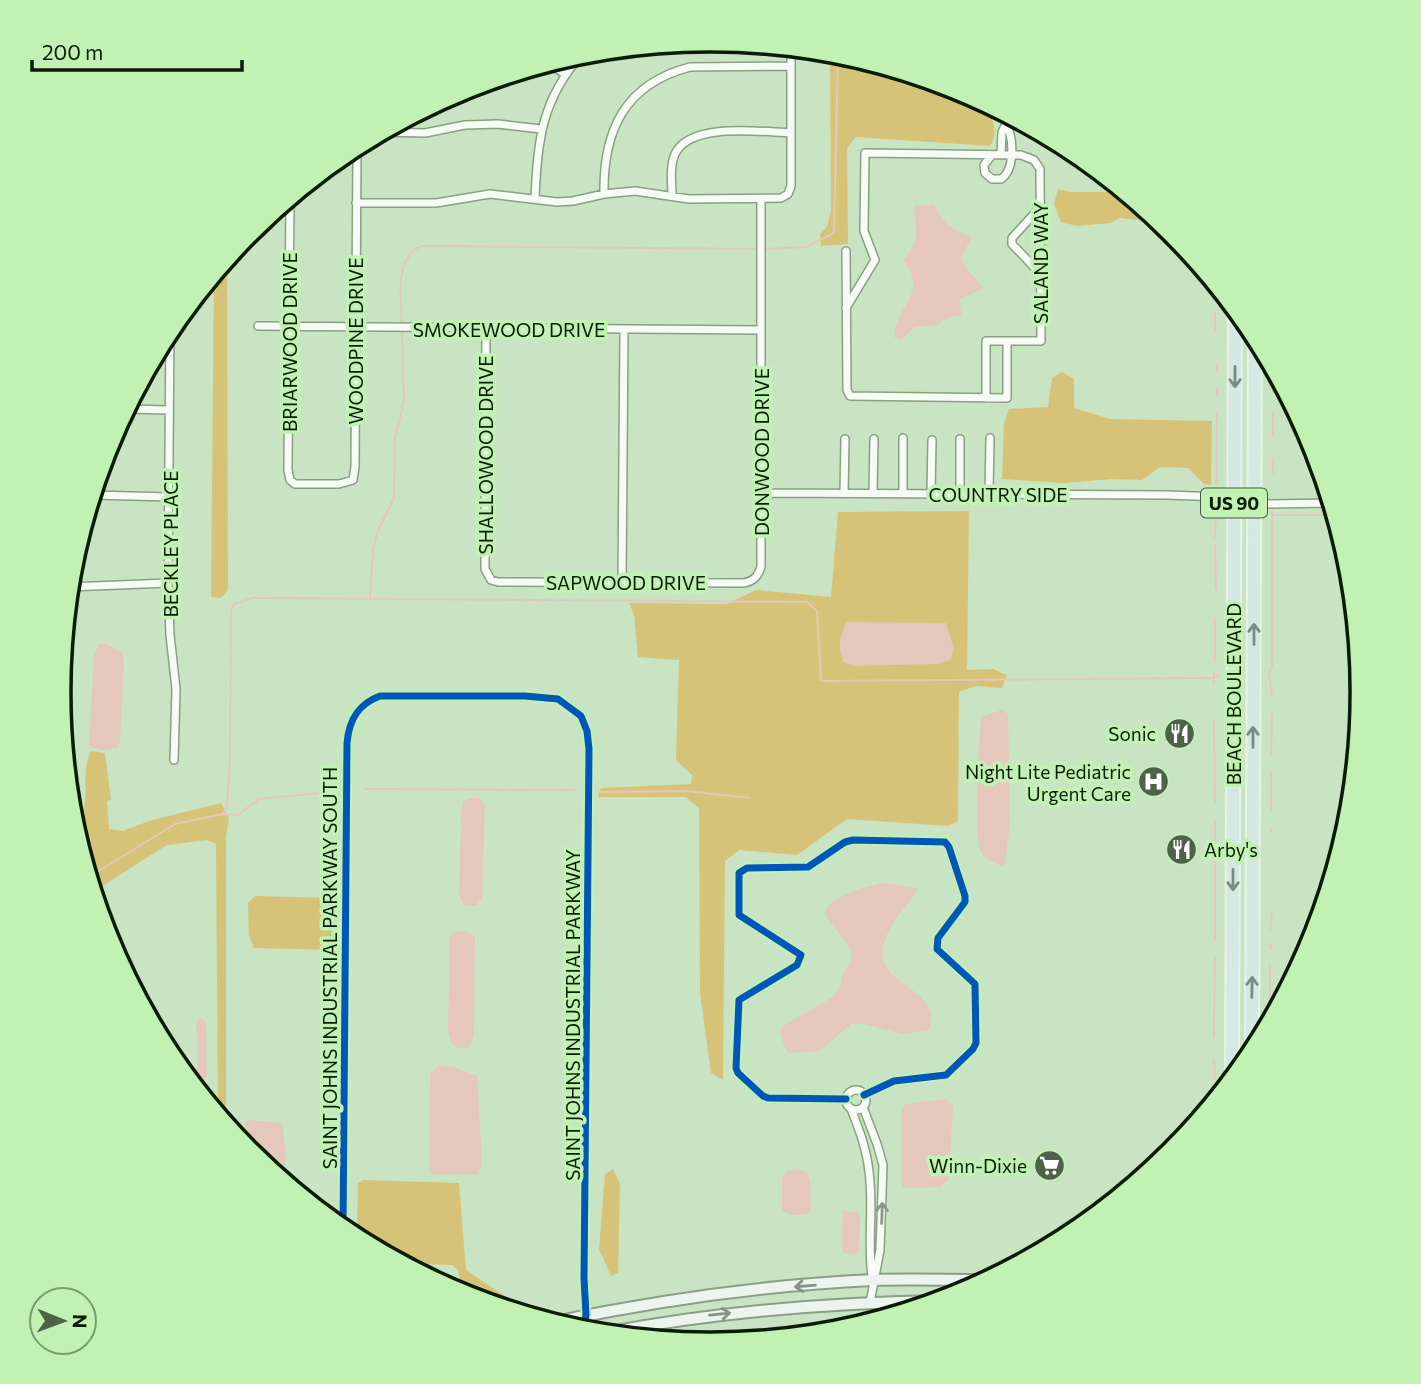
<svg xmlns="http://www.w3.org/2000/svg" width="1421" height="1384" font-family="Commissioner,sans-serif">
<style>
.green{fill:#d7c377}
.water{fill:#e5c7bc}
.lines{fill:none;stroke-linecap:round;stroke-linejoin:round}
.stream{stroke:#e5c7bc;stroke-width:2}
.minor-casing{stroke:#8a9f84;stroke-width:10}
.tertiary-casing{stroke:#8a9f84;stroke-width:12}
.secondary-casing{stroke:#8a9f84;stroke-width:14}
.trunk-casing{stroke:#e7f3e4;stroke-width:16}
.minor{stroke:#f7fbf6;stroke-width:7}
.tertiary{stroke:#f7fbf6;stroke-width:9}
.secondary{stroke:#ebf4ef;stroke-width:10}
.trunk{stroke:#d6e8e4;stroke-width:12}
.cycleway-casing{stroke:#c1f2b4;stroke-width:11}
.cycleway{stroke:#0057b8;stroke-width:7}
.oneway{stroke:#7a8c80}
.oneway2{stroke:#8c978a}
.oneway3{stroke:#869386}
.labels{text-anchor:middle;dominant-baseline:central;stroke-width:7;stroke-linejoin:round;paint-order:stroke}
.shield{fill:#c1f2b4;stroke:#415c3a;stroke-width:2}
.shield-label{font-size:18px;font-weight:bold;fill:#0a1c06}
.street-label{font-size:19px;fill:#0a1c06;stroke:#c1f2b4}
.poi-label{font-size:19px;fill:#0a1c06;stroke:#c1f2b4;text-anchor:end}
.rim{fill:none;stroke:#0a1c06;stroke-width:3.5}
</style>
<rect width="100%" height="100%" fill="#c9e4c2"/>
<path class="green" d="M830 52 960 90 991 107 989 111C994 123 998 135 990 146L856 137 847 148 848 244 821 246 820 234 827 227 831 210Z
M1058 189 1071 192H1124L1157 219 1155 222 1120 218 1111 223 1077 226 1061 222 1054 204Z
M227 259 228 590 221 598 211 597 214 274Z
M1062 372 1074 379V408L1110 419 1212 421 1211 485 1204 484 1188 468 1160 467 1142 480 1112 479 1064 483 1002 479 1004 423 1009 409 1048 407 1052 378Z
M969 511 967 670 993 669 1007 675 1002 688 976 686 959 692 958 821 948 826 847 819 797 855 739 850 725 861 723 1080 711 1073 700 993 699 808 686 797H598L601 788 691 784 692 775 676 760 679 660 638 657 634 615 629 603 727 604 756 590 831 597 838 512Z
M91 751 105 753 111 800 107 801 109 829 123 831 152 820 221 803 229 818 226 837V1124L218 1114 216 844 207 840 167 845 93 892 71 815 83 812C89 791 81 771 91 751Z
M255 896 332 898 337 901V940L330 950 254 948 249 936 248 903Z
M613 1169 620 1184 618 1273 611 1276 599 1249 605 1174Z
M363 1180 459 1183 466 1270 505 1296 506 1301 491 1303 462 1294 458 1270 452 1265 406 1264 357 1239 358 1183Z"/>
<path class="water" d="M934 205C944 223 952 231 972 237L961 258 964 266 984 288 960 299 961 315 946 318 938 325 914 327 902 340 894 337C896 304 930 293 903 260 921 241 916 230 914 206Z
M847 622 946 623 954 649 951 659 940 664 854 666 843 662C838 647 839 636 847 622Z
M98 644H107L122 653 124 661 120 742 118 748 102 750 89 746 94 656Z
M1002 710 1008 714 1010 823 1005 863 1002 866C992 862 985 860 980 850 975 839 979 736 981 717Z
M470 798H479L485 804 482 898 476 906 464 905 459 894 461 815 463 802Z
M885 883 919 889C907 905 889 924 884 944 874 981 925 986 931 1013 932 1018 930 1025 929 1030L902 1034 864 1024H851L820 1051 789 1053 785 1049 780 1031 783 1026 831 998 840 989 843 974 851 962V950L827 918 825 910C839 893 864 886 885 883Z
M465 931 475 936 474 1036 467 1049 456 1047 451 1042 448 1030 450 937 452 932Z
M199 1018H203L206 1024 207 1077 201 1079 192 1074V1069H196L198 1066 196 1022Z
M438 1066 454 1067 477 1076 482 1164 478 1174H434L429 1170 430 1074Z
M945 1099 953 1105 949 1179 941 1187 905 1188 902 1185 901 1112 905 1104Z
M248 1120 280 1123 283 1126 286 1165 284 1169 268 1168 246 1149V1124Z
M803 1170 808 1174 811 1186 810 1213C800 1215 789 1218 782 1209V1179L786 1171Z
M843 1211 857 1212 860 1215 859 1249 856 1254 844 1253 842 1251Z"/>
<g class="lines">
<path class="stream" d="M763 249 806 247 834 233 838 53
M1215 312V331
M402 326C401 300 394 258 421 246L758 249
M1217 365V371
M1217 387V397
M1273 391V368
M1273 437V412
M1273 473V458
M1216 484 1217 413
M1273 515H1335
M1215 537 1216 507
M1215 545 1216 589
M370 599 373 551 377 533 394 498 395 438 404 401 402 331
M1215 662V618
M1214 683V673
M1272 696 1269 674 1272 666V510
M1214 721 1215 802
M1271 754 1272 714
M365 789 576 790
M599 792 686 791 750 798
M1271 811V771
M223 814 238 815 259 799 332 792
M1215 821V941
M1271 829 1272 832
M89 877 175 824 223 814 227 806 230 757 231 610 234 604 253 598 807 602 817 611 821 681 1212 678 1218 675
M1270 930 1272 913
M1270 944 1271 949
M1270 1022V965
M1214 1036 1215 958
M1214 1060 1215 1078"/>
<defs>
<path id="minor" d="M548 63 565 74
M382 132 425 133 465 125 498 124 541 129
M992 155 984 165 985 173 992 179H1001C1015 170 1014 138 1006 124
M1001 155 1002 132 1006 124 1007 115
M604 194C603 130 625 84 690 67L791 66
M672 196C672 183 669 165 676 152 693 122 761 132 791 133
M290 198 288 470 290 480 295 484H339L353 480 355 467 357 146
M535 199C537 141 542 98 583 53
M356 203H436L490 194 557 202 573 201 604 194 635 191 689 199 781 198 788 194 791 186V48
M1040 212 1035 213 1012 238V244L1035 268 1040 269
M846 251 847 390 850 396 1007 398V341
M846 308 875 260 864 231 865 153 1021 155 1034 160 1040 169 1041 341H986V398
M258 326 760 330
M170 328 168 583 170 635 176 689 174 760
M486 329 485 569 491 580 498 582 744 583C754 581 758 576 761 567V199
M126 409 169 410
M761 493 1167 495 1222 497 1270 504 1331 503
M844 493 845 439
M873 493 874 439
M903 493V438
M931 494 932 440
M960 494V439
M989 494 990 438
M93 495 170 497
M622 581 624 329
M69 587 168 583
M846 1100a10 10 0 1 1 20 0a10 10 0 1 1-20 0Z
M846 1099 768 1098 763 1096 738 1073 736 1068 739 1000 797 965 801 955 739 915V873L747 868 808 867 845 842 853 840 945 842 949 847 965 896V902L938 938 937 949 975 984 976 1043 973 1049 946 1075 894 1081 864 1095
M863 1107 877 1144 883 1165 880 1250 870 1303
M851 1109C859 1129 867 1150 869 1172 874 1207 867 1242 872 1276
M343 1229 347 743C349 720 358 704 380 696H525L558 699 581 716 587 731 589 749 584 1278 586 1315"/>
<path id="tertiary" d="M586 1315 596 1332
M583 1331 586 1315"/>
<path id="secondary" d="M554 1322C659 1300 766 1285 873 1280 910 1279 948 1280 986 1280
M605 1333C714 1312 825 1303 937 1301"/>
<path id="trunk" d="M1252 1055 1255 334
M1232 1079 1235 309"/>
</defs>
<use href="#minor" class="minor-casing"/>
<use href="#tertiary" class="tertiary-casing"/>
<use href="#secondary" class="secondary-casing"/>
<use href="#trunk" class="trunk-casing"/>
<use href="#minor" class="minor"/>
<use href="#tertiary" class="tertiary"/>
<use href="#secondary" class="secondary"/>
<use href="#trunk" class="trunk"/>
<defs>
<path id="cycleway" d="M846 1099 768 1098 763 1096 738 1073 736 1068 739 1000 797 965 801 955 739 915V873L747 868 808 867 845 842 853 840 945 842 949 847 965 896V902L938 938 937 949 975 984 976 1043 973 1049 946 1075 894 1081 864 1095
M343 1229 347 743C349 720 358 704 380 696H525L558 699 581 716 587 731 589 749 584 1278 586 1315 583 1331"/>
</defs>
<use href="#cycleway" class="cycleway-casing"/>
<use href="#cycleway" class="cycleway"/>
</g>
<defs><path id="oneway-shaft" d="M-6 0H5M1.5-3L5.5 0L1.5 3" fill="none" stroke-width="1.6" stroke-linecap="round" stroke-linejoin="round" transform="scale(1.75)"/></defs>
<g class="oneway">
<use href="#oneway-shaft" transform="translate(1235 377) rotate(90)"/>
<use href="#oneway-shaft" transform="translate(1254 634) rotate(-90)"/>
<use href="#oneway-shaft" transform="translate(1253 737) rotate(-90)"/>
<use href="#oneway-shaft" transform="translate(1233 880) rotate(90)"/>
<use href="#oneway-shaft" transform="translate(1252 987) rotate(-89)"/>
</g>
<use class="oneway2" href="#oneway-shaft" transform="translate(882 1213) rotate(-88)"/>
<g class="oneway3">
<use href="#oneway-shaft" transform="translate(805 1286) rotate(175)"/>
<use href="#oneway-shaft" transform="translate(720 1314) rotate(-6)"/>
</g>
<defs>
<symbol id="restaurant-disc" viewBox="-11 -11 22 22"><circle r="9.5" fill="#4d6248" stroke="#c1f2b4"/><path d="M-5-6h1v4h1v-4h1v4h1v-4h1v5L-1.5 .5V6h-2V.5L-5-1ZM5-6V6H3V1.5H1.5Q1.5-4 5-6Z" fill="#fff"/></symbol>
<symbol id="hospital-disc" viewBox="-11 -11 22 22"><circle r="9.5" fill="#4d6248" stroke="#c1f2b4"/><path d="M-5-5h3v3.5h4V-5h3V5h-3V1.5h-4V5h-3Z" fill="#fff"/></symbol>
<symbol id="supermarket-disc" viewBox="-11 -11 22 22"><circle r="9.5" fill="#4d6248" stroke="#c1f2b4"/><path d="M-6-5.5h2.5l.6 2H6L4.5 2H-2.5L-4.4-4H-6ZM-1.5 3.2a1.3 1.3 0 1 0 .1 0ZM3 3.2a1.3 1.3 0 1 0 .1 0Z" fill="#fff"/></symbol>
</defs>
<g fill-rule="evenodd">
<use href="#restaurant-disc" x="1162" y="716" width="35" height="35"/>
<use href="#hospital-disc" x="1136" y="764" width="35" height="35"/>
<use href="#restaurant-disc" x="1164" y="832" width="35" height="35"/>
<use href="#supermarket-disc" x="1032" y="1148" width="35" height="35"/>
</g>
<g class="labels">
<rect class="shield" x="1201" y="488.5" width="66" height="29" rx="5"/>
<g class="shield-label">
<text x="1234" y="503">US 90</text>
</g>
<g class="street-label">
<text transform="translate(1040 263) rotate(-90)">SALAND WAY</text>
<text x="509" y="329">SMOKEWOOD DRIVE</text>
<text transform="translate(355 341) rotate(-90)">WOODPINE DRIVE</text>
<text transform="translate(289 342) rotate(-90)">BRIARWOOD DRIVE</text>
<text transform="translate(761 452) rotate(-90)">DONWOOD DRIVE</text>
<text transform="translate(485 455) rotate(-90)">SHALLOWOOD DRIVE</text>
<text x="998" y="494">COUNTRY SIDE</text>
<text transform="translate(170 544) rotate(-90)">BECKLEY PLACE</text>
<text x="626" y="582">SAPWOOD DRIVE</text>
<text transform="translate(1233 694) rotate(-90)">BEACH BOULEVARD</text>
<text transform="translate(329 968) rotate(-90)">SAINT JOHNS INDUSTRIAL PARKWAY SOUTH</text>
<text transform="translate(572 1015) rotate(-90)">SAINT JOHNS INDUSTRIAL PARKWAY</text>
</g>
<g class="poi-label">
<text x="1156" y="733">Sonic</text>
<text x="1131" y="771">Night Lite Pediatric<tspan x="1131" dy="22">Urgent Care</tspan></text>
<text x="1204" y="849" text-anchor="start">Arby's</text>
<text x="1027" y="1165">Winn-Dixie</text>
</g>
</g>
<path d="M0 0H1421V1384H0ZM710 52H711A639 639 0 0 1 1350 691V693A639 639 0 0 1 711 1332H710A639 639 0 0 1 71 693V691A639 639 0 0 1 710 52Z" fill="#c1f2b4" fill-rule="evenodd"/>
<path class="rim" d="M710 52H711A639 639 0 0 1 1350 691V693A639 639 0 0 1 711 1332H710A639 639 0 0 1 71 693V691A639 639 0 0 1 710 52Z"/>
<g transform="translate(63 1321) rotate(91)"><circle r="33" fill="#c1f2b4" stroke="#789c6e" stroke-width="2"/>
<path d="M0-5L12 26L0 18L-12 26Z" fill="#4d6248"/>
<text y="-10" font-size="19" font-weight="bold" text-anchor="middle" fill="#0a1c06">N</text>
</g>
<path d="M32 60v10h210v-10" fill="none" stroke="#0a1c06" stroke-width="3.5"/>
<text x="42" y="60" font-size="21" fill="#0a1c06" stroke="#c1f2b4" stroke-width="5" paint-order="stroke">200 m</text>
</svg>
